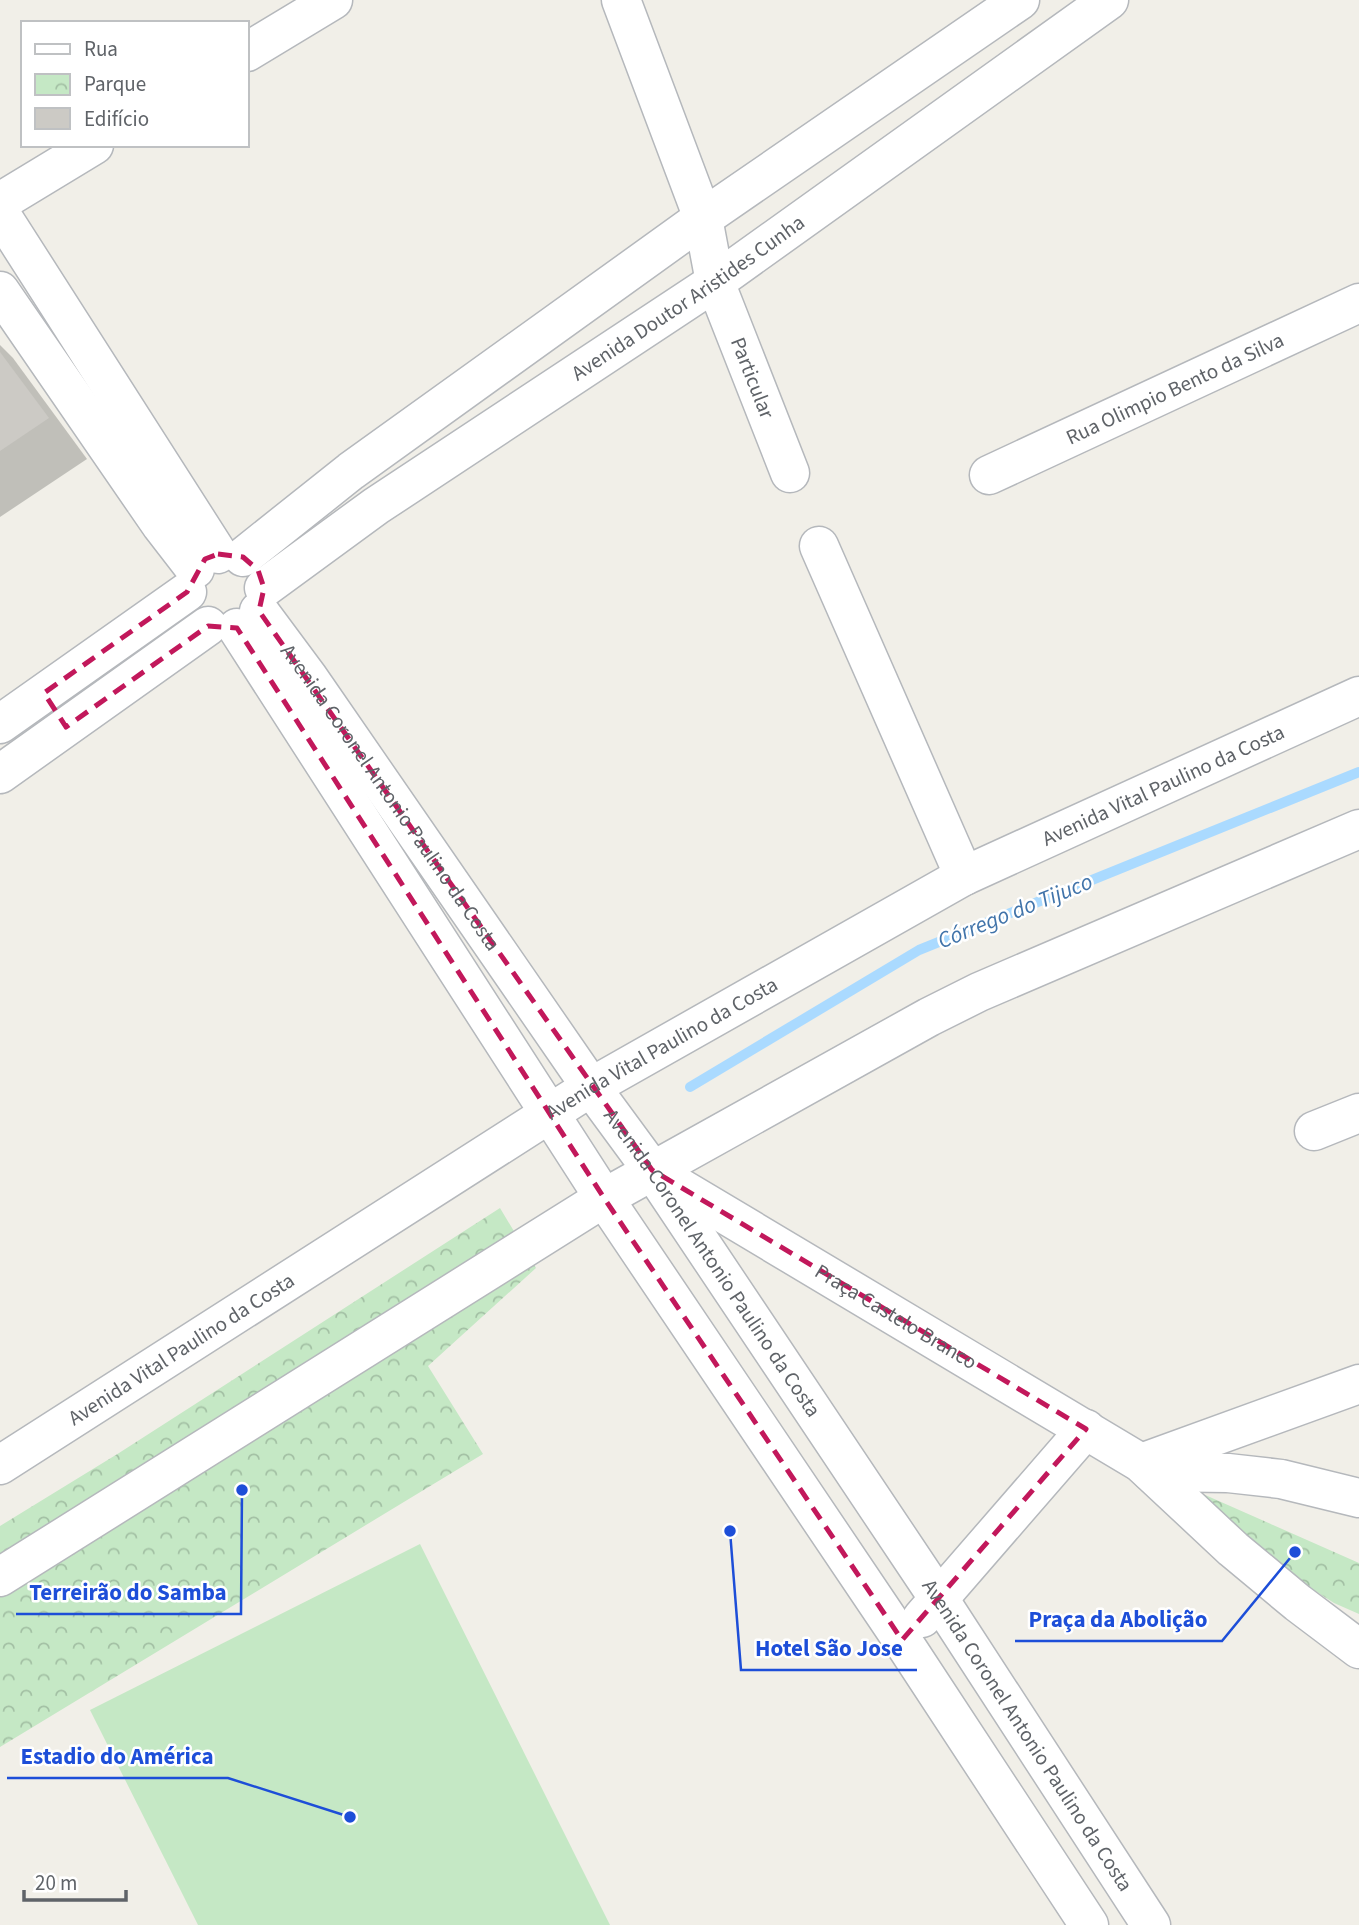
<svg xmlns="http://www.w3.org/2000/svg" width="1359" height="1925" font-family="'Source Sans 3',sans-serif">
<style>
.green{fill:#c5e8c5}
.park{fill:url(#park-crowns)}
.shadow{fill:#0003}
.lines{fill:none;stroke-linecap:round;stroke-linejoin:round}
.stream{stroke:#aadaff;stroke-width:10}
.building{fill:#cccac5}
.minor-casing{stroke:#b5b8bc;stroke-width:41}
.minor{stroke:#fff;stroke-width:38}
.marked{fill:none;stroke:#c2185b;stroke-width:5;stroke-dasharray:14 9;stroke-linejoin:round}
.labels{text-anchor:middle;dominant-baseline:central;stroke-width:5;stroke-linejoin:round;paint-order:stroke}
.street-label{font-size:21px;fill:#5f6368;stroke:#fff}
.water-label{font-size:23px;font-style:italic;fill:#4174aa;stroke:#fff}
.leader{fill:none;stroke:#1d4ed8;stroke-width:2.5}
.callout-dot{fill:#1d4ed8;stroke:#fff;stroke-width:2.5}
.callout-label{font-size:23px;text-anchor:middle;font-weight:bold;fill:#1d4ed8;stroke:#fff;stroke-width:5;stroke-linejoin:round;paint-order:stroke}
</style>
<defs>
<pattern id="park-crowns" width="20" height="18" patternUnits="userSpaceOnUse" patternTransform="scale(1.75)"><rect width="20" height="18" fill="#c5e8c5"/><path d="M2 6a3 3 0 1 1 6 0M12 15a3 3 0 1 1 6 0" fill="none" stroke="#a3c0a4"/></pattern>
</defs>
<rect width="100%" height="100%" fill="#f1efe8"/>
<path class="green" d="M420 1544 610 1925H198L90 1710Z"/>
<path class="park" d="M500 1208 536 1268 428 1366 483 1454 0 1747V1526L119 1453Z
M1169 1479 1359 1563V1614L1334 1603 1239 1542Z"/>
<path class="shadow" d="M0 345 13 358 87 459 0 517Z"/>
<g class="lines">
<path class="stream" d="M690 1087 919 950 1359 772"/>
</g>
<path class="building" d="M0 352 49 418 0 451Z"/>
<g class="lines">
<defs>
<g id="minor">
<path id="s1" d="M621 0 703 218 715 282 790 473"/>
<path d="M247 52 333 0"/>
<path d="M0 202 94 145"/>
<path d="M0 213 218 554"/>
<path d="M0 291 161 525 195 569"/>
<path id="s2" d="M989 475 1359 303"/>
<path d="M819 546 964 876"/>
<path d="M243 557 351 471 703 218 1020 0"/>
<path id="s3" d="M264 588 376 506 715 282 1109 0"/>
<path id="s4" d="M259 611 308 677 591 1087 652 1170 939 1599 1151 1925"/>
<path d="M237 628 604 1198 902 1640 1089 1925"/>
<path d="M0 724 187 592"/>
<path d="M0 774 208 626"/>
<path d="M1314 1131 1359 1113"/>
<path id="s5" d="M659 1175 1141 1463 1233 1549 1298 1603 1359 1649"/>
<path d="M1141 1463 1359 1384"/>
<path id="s6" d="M0 1465 591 1087 964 876 1359 696"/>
<path d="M1151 1472 1228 1473 1281 1479 1359 1498"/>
<path d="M0 1577 604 1198 929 1017 979 992 1359 829"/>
<path d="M922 1618 1086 1429"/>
</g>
</defs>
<use href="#minor" class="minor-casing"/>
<use href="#minor" class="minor"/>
</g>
<path class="marked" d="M218 554 243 557 258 570 264 588 259 611 652 1170 1086 1429 902 1640 604 1198 237 628 208 626 66 727 44 693 187 592 205 559Z"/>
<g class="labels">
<g class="street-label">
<text stroke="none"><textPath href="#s3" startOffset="514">Avenida Doutor Aristides Cunha</textPath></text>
<text stroke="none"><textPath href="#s1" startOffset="401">Particular</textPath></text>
<text stroke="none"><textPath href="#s2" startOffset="205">Rua Olimpio Bento da Silva</textPath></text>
<text stroke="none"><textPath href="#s6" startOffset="1349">Avenida Vital Paulino da Costa</textPath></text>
<text stroke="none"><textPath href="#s4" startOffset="228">Avenida Coronel Antonio Paulino da Costa</textPath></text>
<text stroke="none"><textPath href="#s6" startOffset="782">Avenida Vital Paulino da Costa</textPath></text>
<text stroke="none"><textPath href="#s4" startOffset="794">Avenida Coronel Antonio Paulino da Costa</textPath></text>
<text stroke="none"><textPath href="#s5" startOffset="276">Praça Castelo Branco</textPath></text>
<text stroke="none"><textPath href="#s6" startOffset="215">Avenida Vital Paulino da Costa</textPath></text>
<text stroke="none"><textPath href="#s4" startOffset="1362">Avenida Coronel Antonio Paulino da Costa</textPath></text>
</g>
<g class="water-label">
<text transform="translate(1015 911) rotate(-22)">Córrego do Tijuco</text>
</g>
</g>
<path class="leader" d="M242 1490L241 1614H16M1295 1552L1222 1641H1015M730 1531L741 1670H917M350 1817L228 1778H7"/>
<g class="callout-dot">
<circle cx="242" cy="1490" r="7"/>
<circle cx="1295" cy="1552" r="7"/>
<circle cx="730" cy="1531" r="7"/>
<circle cx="350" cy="1817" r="7"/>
</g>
<g class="callout-label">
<text x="128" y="1600">Terreirão do Samba</text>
<text x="1118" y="1627">Praça da Abolição</text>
<text x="829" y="1656">Hotel São Jose</text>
<text x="117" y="1764">Estadio do América</text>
</g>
<rect x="21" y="21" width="228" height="126" fill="#ffffff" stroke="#bfc1c3" stroke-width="2"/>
<rect x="35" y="44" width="35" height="10" fill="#ffffff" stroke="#bfc1c3" stroke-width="2"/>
<text x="84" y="56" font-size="21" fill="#5f6368">Rua</text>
<rect x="35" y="74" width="35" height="21" fill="url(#park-crowns)" stroke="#bfc1c3" stroke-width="2"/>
<text x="84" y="91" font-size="21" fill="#5f6368">Parque</text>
<rect x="35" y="108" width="35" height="21" fill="#cccac5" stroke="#bfc1c3" stroke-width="2"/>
<text x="84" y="126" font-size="21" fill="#5f6368">Edifício</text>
<path d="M24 1890v10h102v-10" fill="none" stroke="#5f6368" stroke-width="3.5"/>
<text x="35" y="1890" font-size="21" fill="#5f6368" stroke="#ffffff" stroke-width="5" paint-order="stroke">20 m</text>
</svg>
